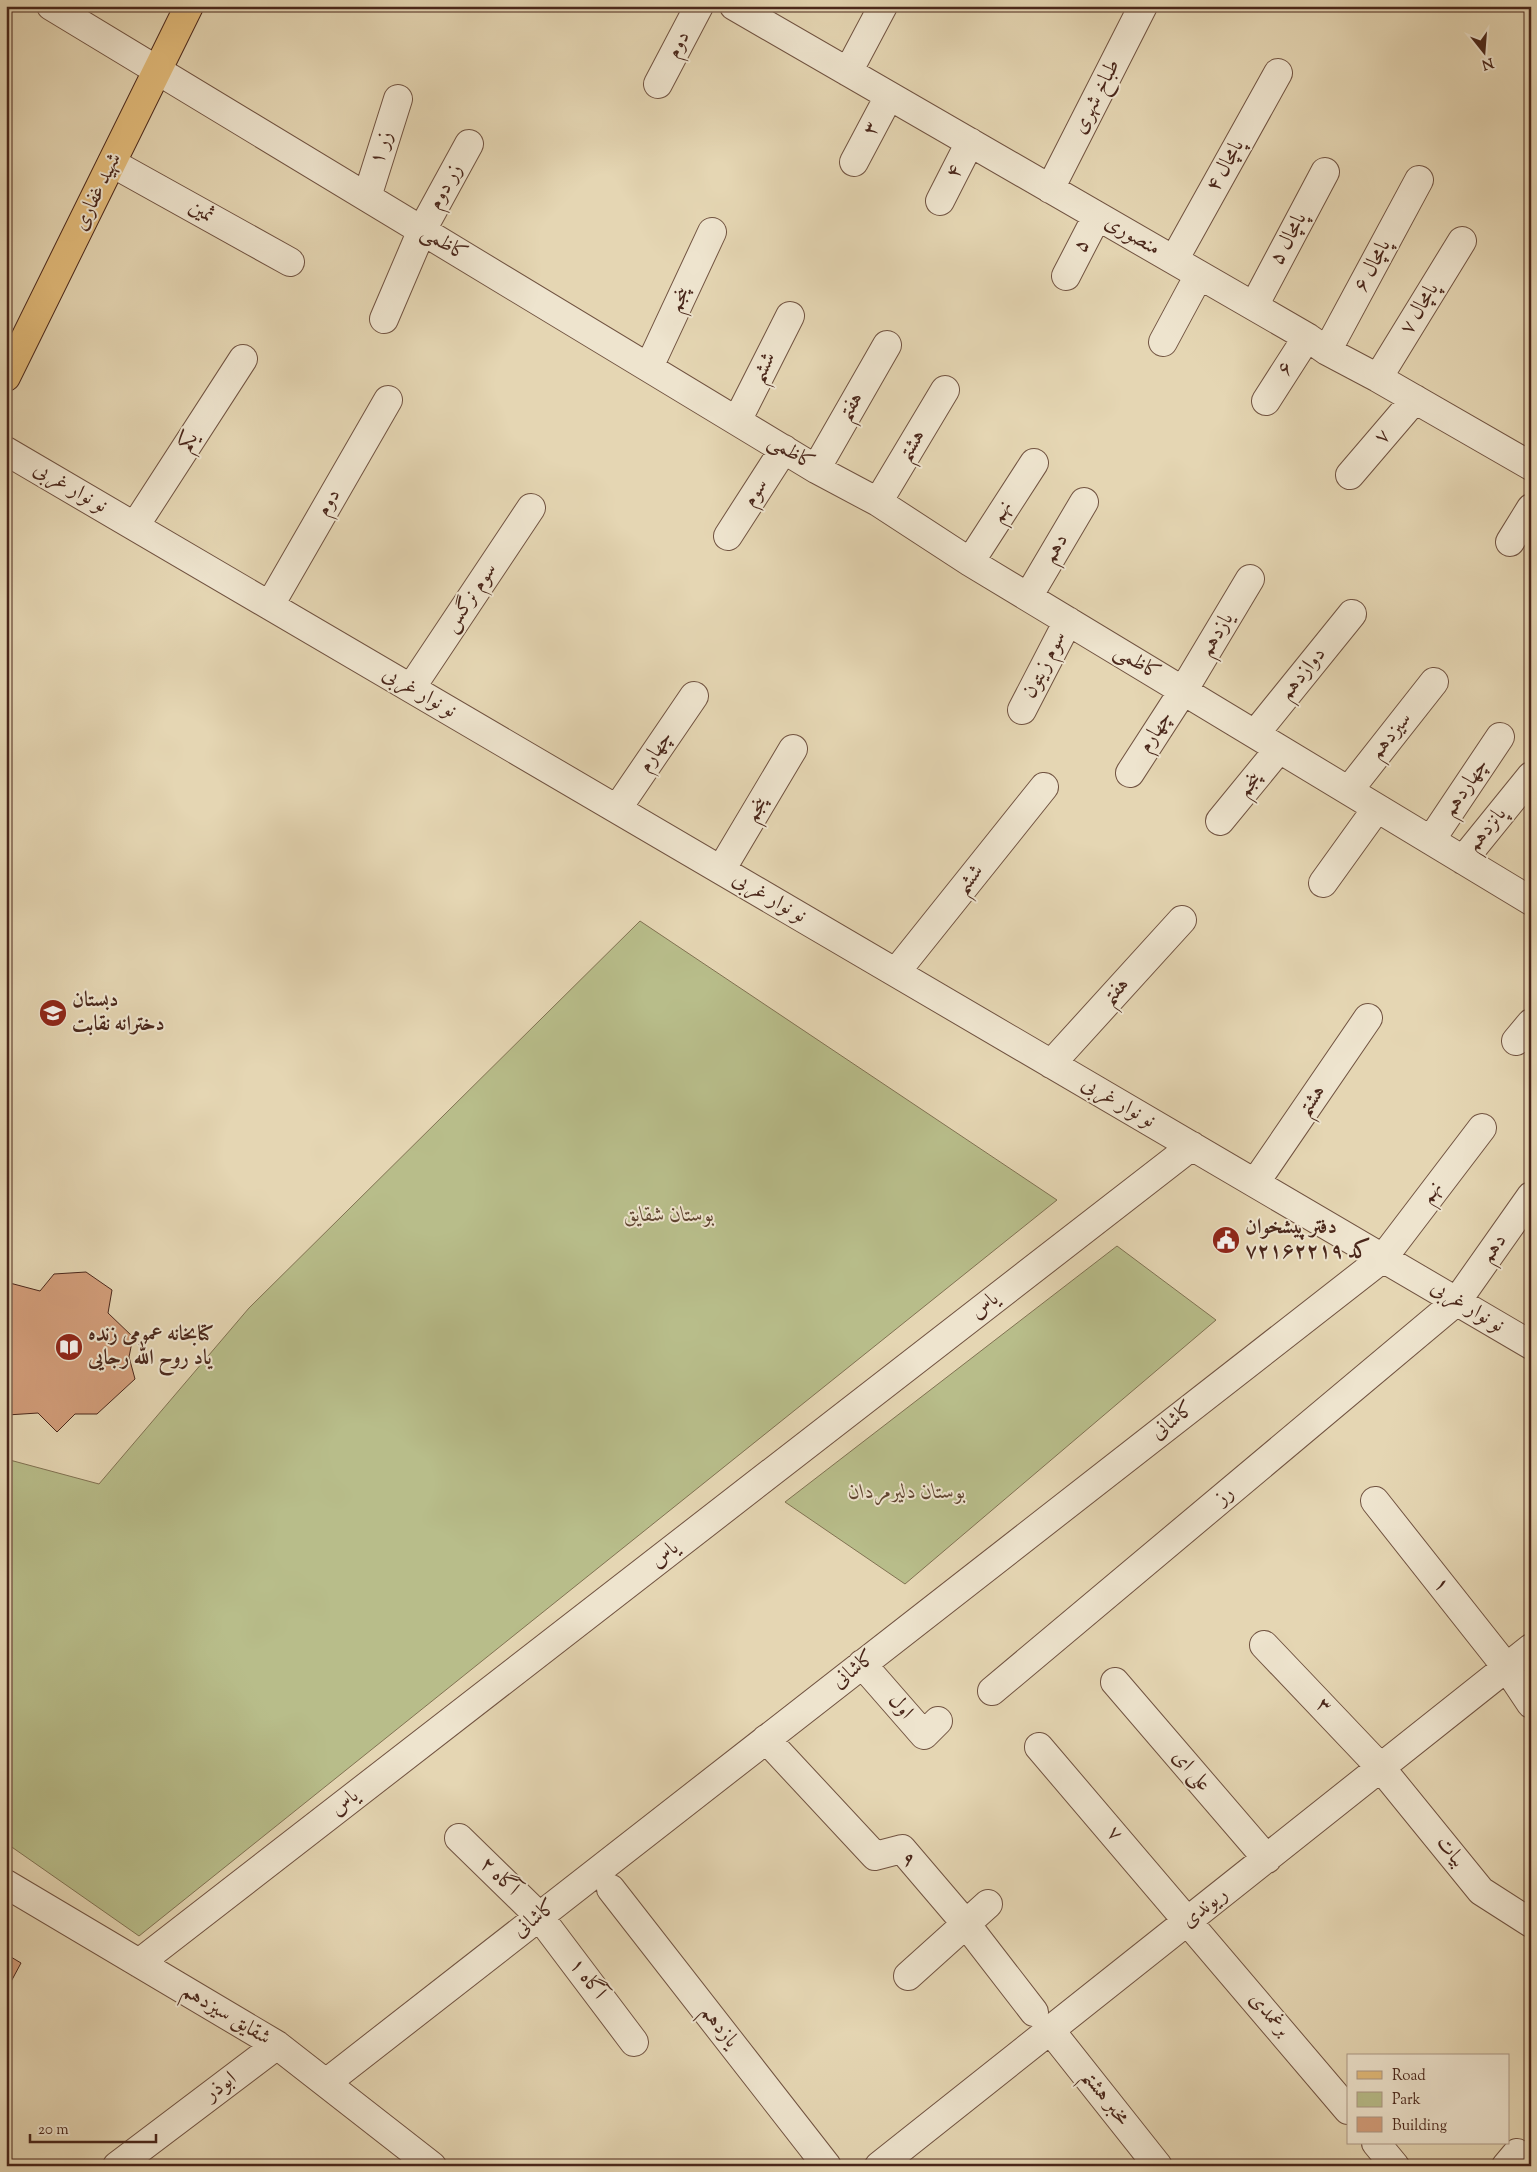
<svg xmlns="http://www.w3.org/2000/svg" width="1537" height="2172" font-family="'Sorts Mill Goudy',Amiri,serif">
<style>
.green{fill:#b8bd8a;stroke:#817252}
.building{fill:#d39e7b;stroke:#4a271b}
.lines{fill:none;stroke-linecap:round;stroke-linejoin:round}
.minor-casing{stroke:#715341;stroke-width:30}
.major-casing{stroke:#4a271b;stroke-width:30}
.minor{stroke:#eee4ce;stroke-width:28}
.major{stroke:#e2bb7a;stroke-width:28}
.labels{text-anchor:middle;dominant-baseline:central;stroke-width:4;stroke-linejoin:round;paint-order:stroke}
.street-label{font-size:21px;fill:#4a271b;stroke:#eee4ce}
.poi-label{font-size:21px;font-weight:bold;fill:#4a271b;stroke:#eee4ce;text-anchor:start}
.park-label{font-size:21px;font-style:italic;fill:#604531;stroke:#eee4ce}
</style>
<rect width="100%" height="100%" fill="#e5d6b3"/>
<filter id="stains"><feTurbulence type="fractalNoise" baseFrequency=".004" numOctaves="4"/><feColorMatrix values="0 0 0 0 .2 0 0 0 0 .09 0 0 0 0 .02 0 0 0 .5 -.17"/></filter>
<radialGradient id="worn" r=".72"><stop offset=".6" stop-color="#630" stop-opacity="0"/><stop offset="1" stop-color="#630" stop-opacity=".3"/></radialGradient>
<path class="green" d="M640 921 1057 1200 139 1936 6 1843V1459L99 1484 249 1308Z
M1117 1246 1216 1320 905 1584 785 1502Z"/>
<path class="building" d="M86 1272 112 1290 108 1313 133 1337 129 1357 135 1379 97 1414H75L57 1432 38 1413 7 1415 6 1282 40 1291 54 1274Z
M6 1954 21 1963 6 1991Z"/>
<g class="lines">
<defs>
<path id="minor" d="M51 6 816 469 878 502 970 562 1531 901
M734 6 1307 337 1327 351 1378 378 1531 466
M848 72 883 6
M658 84 699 6
M854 162 889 96
M112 163 290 262
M1050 189 1143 6
M367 197 398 99
M940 201 970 142
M1174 260 1278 73
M1066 276 1097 216
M1254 306 1325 172
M384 319 422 230 469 144
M1163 342 1199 275
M1327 351 1419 180
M649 367 712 232
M1378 378 1462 241
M1266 401 1307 337
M737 421 790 316
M6 451 1531 1345
M816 469 887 345
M1350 475 1415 399
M878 502 945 390
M135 526 243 359
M728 536 784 449
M1510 542 1531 508
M970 562 1034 463
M1028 597 1084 502
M270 605 388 400
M411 688 531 508
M1022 710 1068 621
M1255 734 1352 614
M1130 773 1183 691 1250 579
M1349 790 1434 682
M617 809 694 696
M1220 821 1279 749
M1431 840 1500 737
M1463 860 1531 776
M721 870 793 749
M1323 883 1377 808
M896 972 1044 787
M1516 1041 1531 1023
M1051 1064 1182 920
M1255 1183 1368 1018
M1375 1501 1507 1668 1531 1704
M1264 1645 1381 1768 1481 1891 1531 1923
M862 1664 924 1735 938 1721
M1115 1682 1267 1859
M992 1691 1457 1301 1531 1196
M766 1739 875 1856 902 1849 966 1924 1034 2012
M1039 1747 1348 2110
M459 1838 539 1916 634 2042
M6 1884 277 2045 432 2166
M611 1889 827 2166
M139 1963 1192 1146
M908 1976 988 1904
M1051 2031 1158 2166
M326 2083 1383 1258 1482 1128
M1376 2143 1395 2166
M117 2166 277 2045
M879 2166 1531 1648
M1506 2166 1517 2153"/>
<path id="major" d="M6 377 189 6"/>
</defs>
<use href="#minor" class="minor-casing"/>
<use href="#major" class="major-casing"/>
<use href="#minor" class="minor"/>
<use href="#major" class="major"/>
</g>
<defs>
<symbol id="school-disc" viewBox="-11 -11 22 22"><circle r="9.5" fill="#8f2418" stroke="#eee4ce"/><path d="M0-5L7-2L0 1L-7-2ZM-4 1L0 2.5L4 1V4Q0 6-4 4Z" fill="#fff"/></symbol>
<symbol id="civic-disc" viewBox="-11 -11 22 22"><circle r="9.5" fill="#8f2418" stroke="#eee4ce"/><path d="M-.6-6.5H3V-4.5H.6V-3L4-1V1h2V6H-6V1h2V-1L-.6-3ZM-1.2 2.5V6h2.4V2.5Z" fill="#fff"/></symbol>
<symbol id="library-disc" viewBox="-11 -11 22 22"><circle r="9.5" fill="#8f2418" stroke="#eee4ce"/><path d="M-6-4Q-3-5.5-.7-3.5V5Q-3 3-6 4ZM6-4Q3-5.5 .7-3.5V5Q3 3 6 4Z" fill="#fff"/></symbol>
</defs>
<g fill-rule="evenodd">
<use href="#school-disc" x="37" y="997" width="32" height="32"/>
<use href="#civic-disc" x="1210" y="1224" width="32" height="32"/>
<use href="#library-disc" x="53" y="1331" width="32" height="32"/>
</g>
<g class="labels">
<g class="street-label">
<text transform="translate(679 45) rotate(-63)">دوم</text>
<text transform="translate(1097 97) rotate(-63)">طباخ شهری</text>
<text transform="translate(872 129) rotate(-63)">۳</text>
<text transform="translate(382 148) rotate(-72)">زر ۱</text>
<text transform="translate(1226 166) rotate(-61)">پامچال ۴</text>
<text transform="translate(955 172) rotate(-63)">۴</text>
<text transform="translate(446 187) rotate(-61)">زر دوم</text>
<text transform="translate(98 192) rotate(-64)">شهید غفاری</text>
<text transform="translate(201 212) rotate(29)">ثمین</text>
<text transform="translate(1132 236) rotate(30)">منصوری</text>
<text transform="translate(1289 239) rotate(-62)">۵ پامچال</text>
<text transform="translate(444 244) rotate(31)">کاظمی</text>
<text transform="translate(1082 246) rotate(-63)">۵</text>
<text transform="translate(1373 266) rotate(-62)">۶ پامچال</text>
<text transform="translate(680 300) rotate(-65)">پنجم</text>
<text transform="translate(1420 309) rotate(-59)">۷ پامچال</text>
<text transform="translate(764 368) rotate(-64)">ششم</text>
<text transform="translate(1286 369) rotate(-57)">۶</text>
<text transform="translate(851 407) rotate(-60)">هفتم</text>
<text transform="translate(1383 437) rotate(-49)">۷</text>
<text transform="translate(189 442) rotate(-57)">یکم</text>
<text transform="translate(912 446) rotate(-59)">هشتم</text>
<text transform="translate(791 453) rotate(31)">کاظمی</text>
<text transform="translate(70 488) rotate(30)">نو نوار غربی</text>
<text transform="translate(756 493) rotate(-57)">سوم</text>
<text transform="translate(329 503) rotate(-60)">دوم</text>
<text transform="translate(1002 512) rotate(-57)">نهم</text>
<text transform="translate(1056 549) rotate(-59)">دهم</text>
<text transform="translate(471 598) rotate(-56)">سوم نرگس</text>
<text transform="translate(1217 635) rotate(-59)">یازدهم</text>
<text transform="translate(1137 663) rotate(31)">کاظمی</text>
<text transform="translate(1045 665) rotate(-63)">سوم زیتون</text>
<text transform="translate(1303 674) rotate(-51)">دوازدهم</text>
<text transform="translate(419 693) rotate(30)">نو نوار غربی</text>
<text transform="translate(1156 732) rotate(-57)">چهارم</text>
<text transform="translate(1391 736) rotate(-51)">سیزدهم</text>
<text transform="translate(656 752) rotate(-56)">چهارم</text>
<text transform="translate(1250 785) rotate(-51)">پنجم</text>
<text transform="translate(1466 788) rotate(-56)">چهاردهم</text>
<text transform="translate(757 810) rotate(-59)">پنجم</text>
<text transform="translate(1487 830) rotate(-51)">پانزدهم</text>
<text transform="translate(970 880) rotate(-51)">ششم</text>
<text transform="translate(769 898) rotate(30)">نو نوار غربی</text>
<text transform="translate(1116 992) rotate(-48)">هفتم</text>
<text transform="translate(1312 1101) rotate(-56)">هشتم</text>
<text transform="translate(1118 1103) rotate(30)">نو نوار غربی</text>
<text transform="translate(1432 1193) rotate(-53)">نهم</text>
<text transform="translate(1494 1249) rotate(-55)">دهم</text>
<text transform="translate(985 1306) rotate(-38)">یاس</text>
<text transform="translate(1467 1307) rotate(31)">نو نوار غربی</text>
<text transform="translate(1173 1421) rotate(-38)">کاشانی</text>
<text transform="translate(1225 1496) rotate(-40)">رز</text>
<text transform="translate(665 1555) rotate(-38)">یاس</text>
<text transform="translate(1441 1585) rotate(52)">۱</text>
<text transform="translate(854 1670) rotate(-38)">کاشانی</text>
<text transform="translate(1323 1706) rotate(47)">۳</text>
<text transform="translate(900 1707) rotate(49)">اول</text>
<text transform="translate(1191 1771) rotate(49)">علی ای</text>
<text transform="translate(345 1803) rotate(-38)">یاس</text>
<text transform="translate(1114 1834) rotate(49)">۷</text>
<text transform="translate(1450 1852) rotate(51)">بیات</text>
<text transform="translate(908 1860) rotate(41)">۹</text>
<text transform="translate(499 1877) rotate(44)">آگاه ۲</text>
<text transform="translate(1205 1908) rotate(-38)">ریوندی</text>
<text transform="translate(535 1919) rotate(-38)">کاشانی</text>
<text transform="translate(587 1979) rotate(53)">آگاه ۱</text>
<text transform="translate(226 2015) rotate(31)">شقایق سیزدهم</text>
<text transform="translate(1269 2015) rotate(50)">برغمدی</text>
<text transform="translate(719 2027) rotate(52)">یازدهم</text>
<text transform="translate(221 2087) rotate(-37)">ابوذر</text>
<text transform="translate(1105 2098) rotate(52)">مخبر هشتم</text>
</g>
<g class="poi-label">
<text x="72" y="1001">دبستان<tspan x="72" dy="24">دخترانه نقابت</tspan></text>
<text x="1245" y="1228">دفتر پیشخوان<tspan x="1245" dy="24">کد ۷۲۱۶۲۲۱۹</tspan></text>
<text x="88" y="1335">کتابخانه عمومی زنده<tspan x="88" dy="24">یاد روح الله رجایی</tspan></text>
</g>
<g class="park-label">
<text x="669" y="1216">بوستان شقایق</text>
<text x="907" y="1493">بوستان دلیرمردان</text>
</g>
</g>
<rect width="1537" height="2172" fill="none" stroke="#e5d6b3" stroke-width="25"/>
<rect x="8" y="8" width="1522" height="2157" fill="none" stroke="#4a271b" stroke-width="2.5"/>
<rect x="12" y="12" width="1512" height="2147" fill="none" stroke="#4a271b"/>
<rect x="1347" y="2054" width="162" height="90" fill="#eee4ce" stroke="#ac9886"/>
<rect x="1357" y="2071" width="25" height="8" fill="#e2bb7a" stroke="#ac9886"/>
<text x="1392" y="2080" font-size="15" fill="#4a271b">Road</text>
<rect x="1357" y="2092" width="25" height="15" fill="#b8bd8a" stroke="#ac9886"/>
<text x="1392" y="2104" font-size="15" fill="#4a271b">Park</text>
<rect x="1357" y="2117" width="25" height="15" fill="#d39e7b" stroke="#ac9886"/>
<text x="1392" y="2130" font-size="15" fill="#4a271b">Building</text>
<g transform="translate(1484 52) rotate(163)" stroke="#eee4ce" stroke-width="4" paint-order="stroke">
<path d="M0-4L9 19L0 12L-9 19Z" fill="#4a271b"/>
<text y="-8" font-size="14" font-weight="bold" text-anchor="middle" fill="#4a271b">N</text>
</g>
<path d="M30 2134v8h126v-8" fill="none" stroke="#4a271b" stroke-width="2.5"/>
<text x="38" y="2134" font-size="15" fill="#4a271b" stroke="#eee4ce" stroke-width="4" paint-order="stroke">20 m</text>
<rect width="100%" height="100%" filter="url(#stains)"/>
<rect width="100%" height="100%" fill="url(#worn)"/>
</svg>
